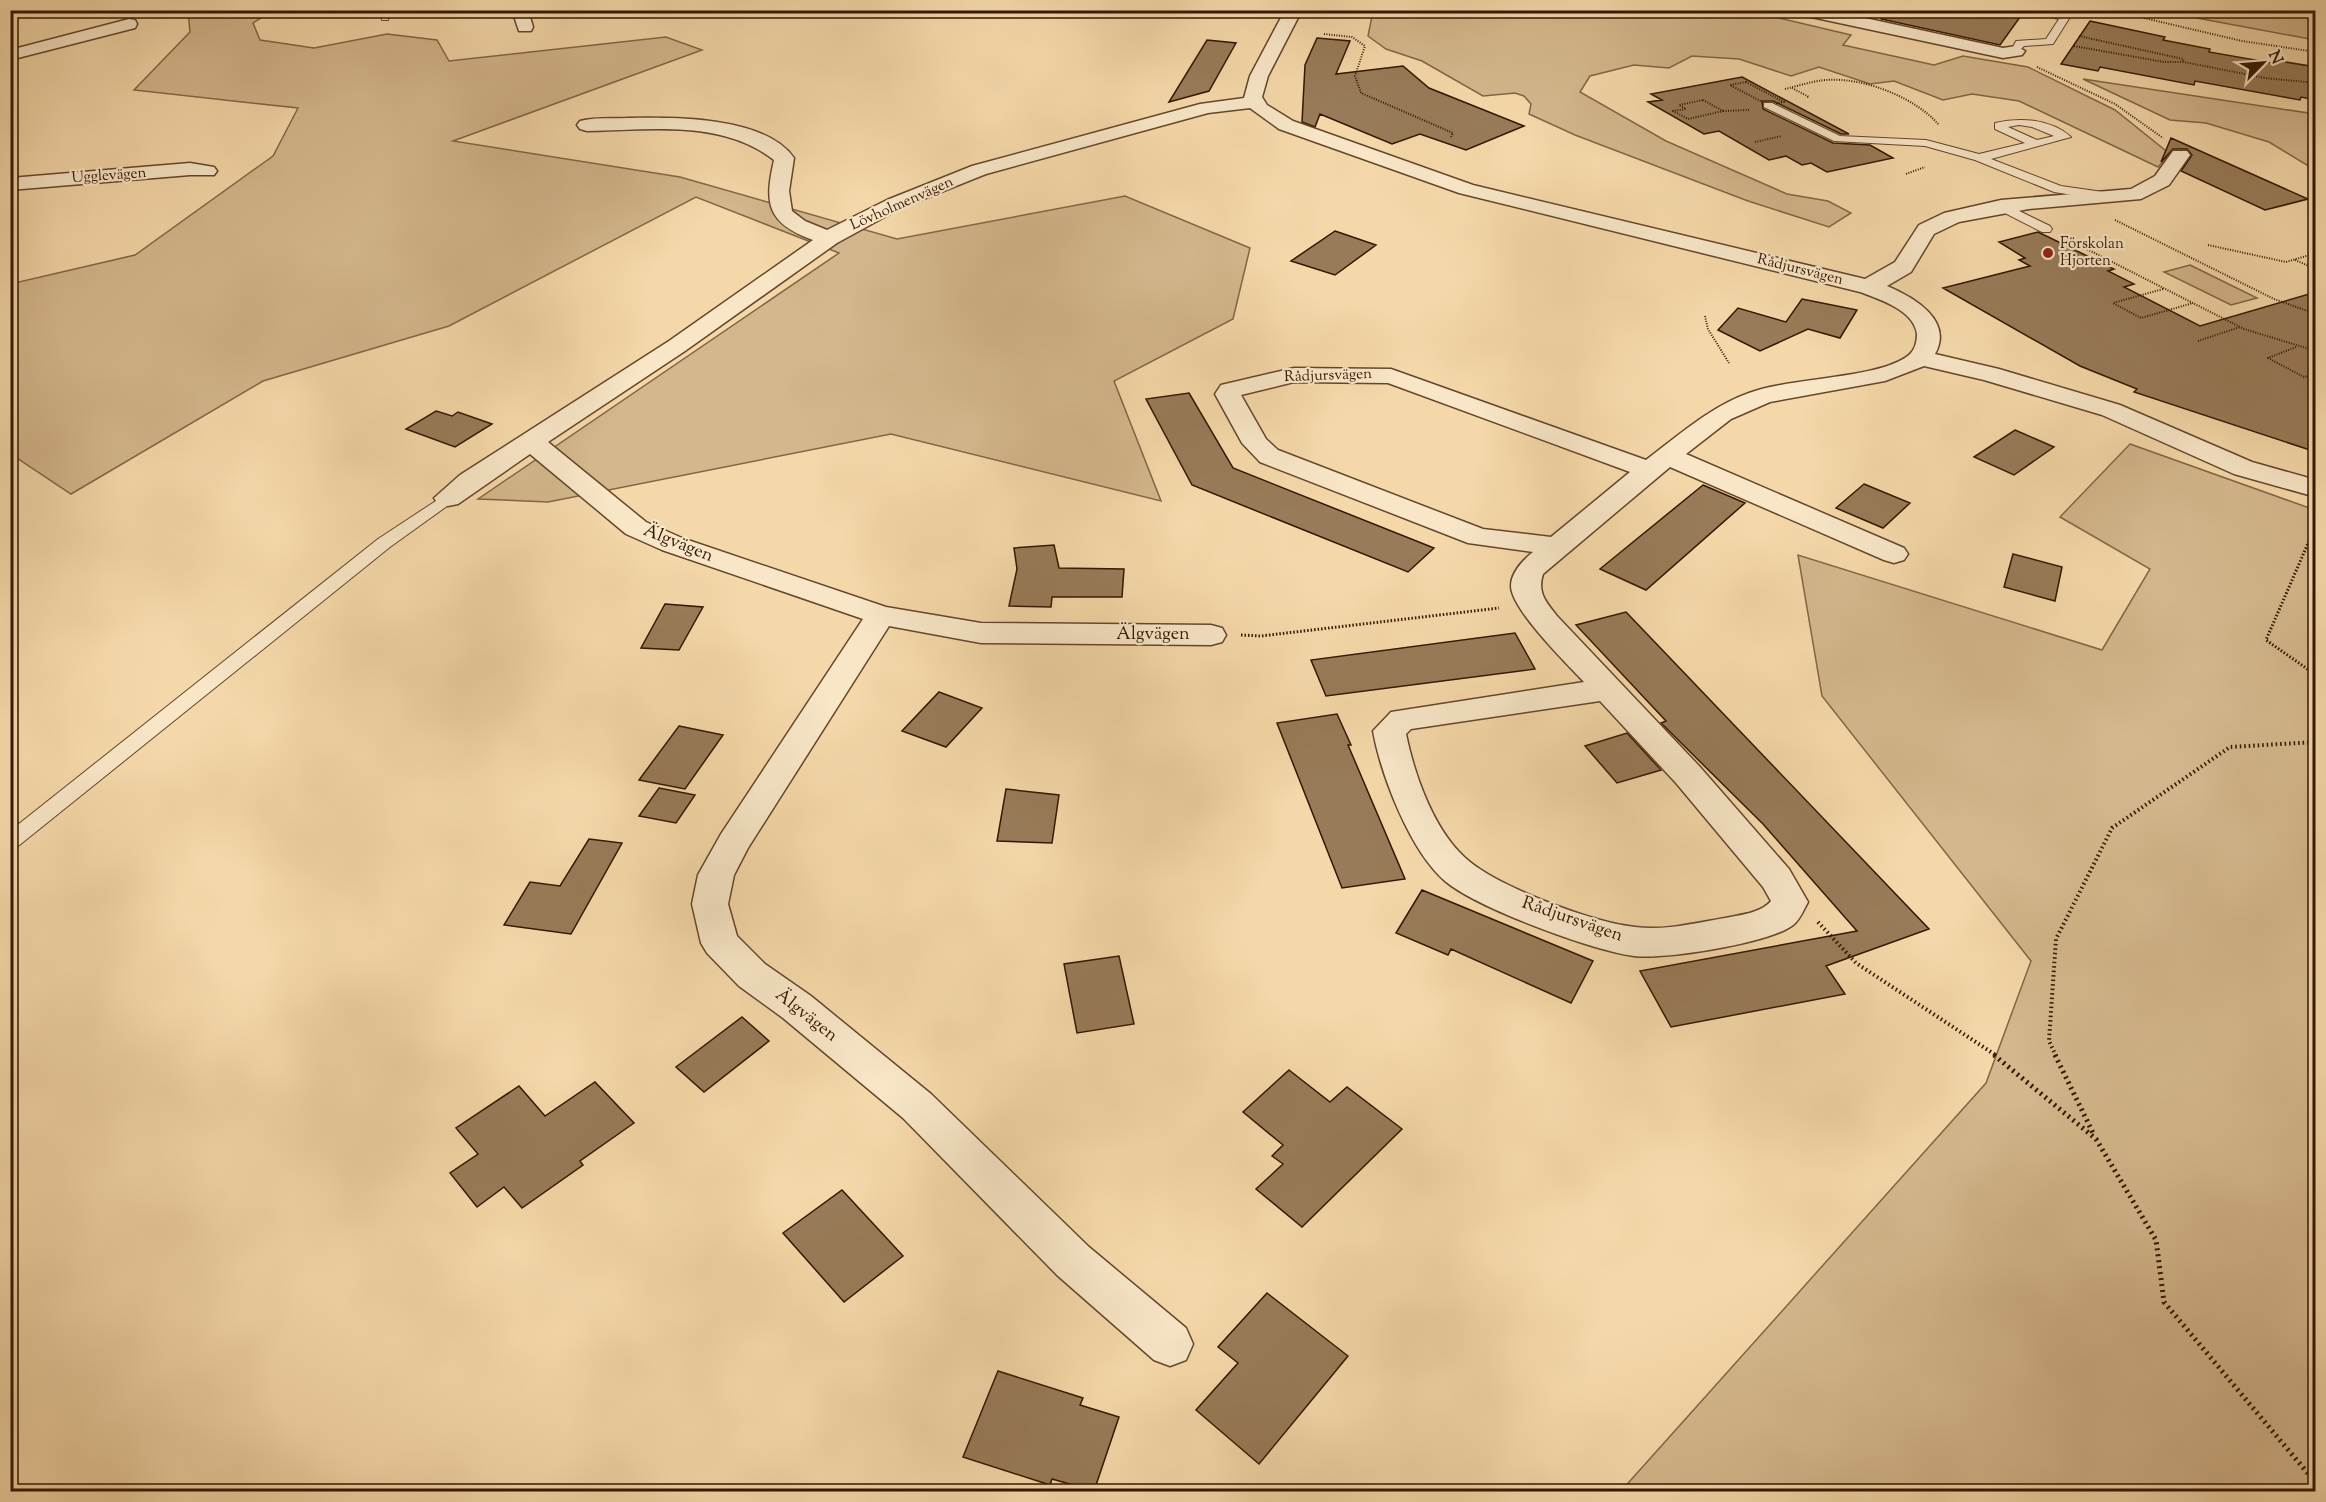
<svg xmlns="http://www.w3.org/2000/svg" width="2326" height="1502" font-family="'Sorts Mill Goudy',serif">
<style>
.green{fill:#d4b78c;stroke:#846646;stroke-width:1.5}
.building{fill:#987b58;stroke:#331601;stroke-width:1.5}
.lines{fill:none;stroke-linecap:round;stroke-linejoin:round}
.lane-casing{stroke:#64462b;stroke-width:2}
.street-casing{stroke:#64462b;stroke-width:3}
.path-far3{stroke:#331601;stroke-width:2;stroke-dasharray:1 1.5;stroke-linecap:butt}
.path-far2{stroke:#331601;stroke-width:3;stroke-dasharray:1.5 2;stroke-linecap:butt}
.path-far1{stroke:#331601;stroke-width:4;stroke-dasharray:1.5 3;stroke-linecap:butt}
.path{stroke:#331601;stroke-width:5;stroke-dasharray:2 4;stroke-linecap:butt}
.lane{fill:#f8e6c7;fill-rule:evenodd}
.street{fill:#f8e6c7;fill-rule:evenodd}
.poi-dot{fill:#8f2418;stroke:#f8e6c7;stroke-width:2}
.labels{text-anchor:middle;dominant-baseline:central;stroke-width:4.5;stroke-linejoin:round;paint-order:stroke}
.far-street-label{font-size:15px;fill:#331601;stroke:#f8e6c7}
.far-poi-label{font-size:15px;fill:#331601;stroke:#f8e6c7;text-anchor:start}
.street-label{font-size:18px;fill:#331601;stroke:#f8e6c7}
</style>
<rect width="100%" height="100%" fill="#f5d8a9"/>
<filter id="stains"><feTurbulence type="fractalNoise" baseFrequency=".00333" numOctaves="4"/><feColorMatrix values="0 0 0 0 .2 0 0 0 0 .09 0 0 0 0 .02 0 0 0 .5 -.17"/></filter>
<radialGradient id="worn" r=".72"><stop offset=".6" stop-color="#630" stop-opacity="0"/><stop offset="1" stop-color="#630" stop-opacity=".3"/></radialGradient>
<path class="green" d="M188 10 272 11 253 23 260 40 314 48 387 34 437 40 449 61 666 37 702 50 453 141 680 177 897 239 1125 196 1250 248 1233 319 1114 381 1161 501 891 434 548 502 478 499 839 253 696 197 449 326 263 381 71 494 11 454 10 284 135 255 273 156 298 108 134 90 190 32Z
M1373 11H1764L1762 14 1851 35 1843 45 1934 65 1963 56 2028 67 2115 110 2170 154 2158 167 2019 101 1972 94 1943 100 1894 81 1870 84 1819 67 1791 76 1739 59 1692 56 1669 68 1634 65 1590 76 1580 92 1666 141 1787 194 1828 201 1851 213 1829 227 1748 201 1575 135 1529 114 1531 104 1524 96 1515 93 1483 96 1422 61 1386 49 1368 36Z
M2159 11H2315V40Z
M2083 79 2315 114V170L2269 142 2206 123 2170 120Z
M2190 265 2257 298 2231 305 2164 272Z
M2130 444 2315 510V1491H1621L1986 1083 2031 961 1822 696 1798 555 2102 650 2150 569 2060 517Z"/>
<path class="building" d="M1882 10H2019L2023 13 2000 45 1881 19Z
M2090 21 2165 37 2163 40 2210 49 2209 52 2272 63 2273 60 2316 67V100L2301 97 2300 100 2195 81 2194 85 2100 67 2098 71 2061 64Z
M1317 38 1350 41 1336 74 1403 66 1429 88 1524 126 1466 150 1420 134 1392 144 1320 114 1315 127 1302 122 1305 65Z
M1207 40 1236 43 1209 91 1169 102Z
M1742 77 1849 134H1841L1773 101H1762L1763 109 1833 143 1870 145 1893 158 1827 172 1811 163 1802 165 1786 156 1769 160 1719 131 1704 134 1648 102 1662 100 1651 94Z
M2171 138 2308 199 2265 210 2181 171 2192 155 2187 149H2173L2161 162Z
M1335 231 1376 245 1335 275 1291 261Z
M2038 232 2114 269 2108 271 2134 284 2124 287 2200 326 2316 292V452L2134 392 2137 389 2080 366 1943 288 2030 266 2019 260 2025 258 1999 242Z
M1802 299 1857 310 1840 338 1808 329 1760 351 1718 330 1738 308 1786 322Z
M1189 393 1233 468 1434 548 1408 572 1192 485 1146 399Z
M436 411 452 416 458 412 492 424 455 447 406 429Z
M2015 430 2054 447 2014 475 1974 457Z
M1864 484 1910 503 1883 528 1836 508Z
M1703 485 1745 503 1646 590 1600 569Z
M1054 545 1059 568 1124 569 1122 597H1052L1051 607 1009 606 1017 569 1014 548Z
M2013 554 2062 567 2055 601 2004 587Z
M665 604 703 607 679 650 641 648Z
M1626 612 1929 929 1826 966 1845 994 1671 1027 1640 971 1857 931 1763 824 1661 723 1666 721 1576 625Z
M1515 633 1535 669 1326 696 1311 660Z
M939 692 982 708 946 747 902 731Z
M1337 714 1351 745H1348L1405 879 1342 888 1277 723Z
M679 726 723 735 685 789 639 780Z
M1627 733 1661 770 1617 783 1585 746Z
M659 788 695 795 676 823 639 816Z
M1006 789 1059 795 1052 843 997 841Z
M589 839 622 843 571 934 504 925 530 882 560 886Z
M1422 890 1593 961 1571 1003 1451 949 1448 955 1396 933Z
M1119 956 1134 1024 1077 1033 1064 964Z
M742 1017 769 1041 704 1092 676 1067Z
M1289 1070 1330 1102 1347 1087 1402 1129 1302 1227 1256 1189 1283 1164 1272 1156 1283 1145 1243 1112Z
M595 1082 634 1123 580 1161 583 1165 522 1208 504 1187 477 1207 450 1173 478 1154 456 1128 519 1086 545 1116Z
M842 1190 903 1256 844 1302 783 1233Z
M1267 1293 1348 1356 1259 1464 1196 1410 1238 1363 1218 1347Z
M998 1371 1083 1398 1080 1405 1119 1417 1094 1491 1052 1479 1050 1485 963 1457Z"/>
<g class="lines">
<defs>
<path id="lane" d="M380 10H390L388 20H382Z
M2021 10H2045L2070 17 2053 44 2024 46 2016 54 2011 51 2016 41 2046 39 2059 19Z
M1764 103H1772L1840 136 1926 140 1979 154 2025 143 1995 129V123C2020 117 2051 119 2071 137L1991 159 2061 186 2110 193 2116 197 2110 201 2054 192 1975 160 1925 146 1834 141 1764 107ZM2019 125 2032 127 2054 136 2037 140 2008 127Z
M2003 203 2050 226 2052 229 2050 232H2042L1999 210 1997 207Z
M448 493 456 498 454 501 390 547 17 847 10 849V831L378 539Z"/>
<path id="street" d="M512 10H528L533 27 531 31H519Z
M1285 10H1302L1268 76 1262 97 1267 105 1293 121 1473 185 1865 279 1895 262 1919 225 1944 213 2001 200 2131 189 2155 176 2173 151H2187L2190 155 2169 185 2141 199 2029 209 1959 222 1934 234 1911 272 1887 286C1913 297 1954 320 1935 354L1999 369 2120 405 2252 462 2316 480V497L2234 474 2102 415 1984 380 1924 366 1885 381 1770 402 1731 419 1686 454 1904 548 1908 554 1904 560 1894 563 1884 560 1670 467 1543 574C1537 593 1546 602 1557 616L1700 767 1789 869 1808 902C1804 909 1800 920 1793 925 1770 943 1664 960 1634 956 1591 950 1477 908 1445 881 1410 851 1381 775 1373 731L1391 712 1584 682C1567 664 1511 609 1511 586 1511 573 1523 560 1533 552L1468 543 1260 462 1242 443 1215 394 1221 385 1294 368 1391 369 1646 460C1679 435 1710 407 1749 393 1791 377 1880 379 1909 355 1915 350 1917 341 1917 334 1914 310 1879 299 1860 292L1459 193 1279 129 1250 108 1208 113 986 174 901 208 837 243 685 351 548 442 646 522 682 538 886 607 981 623 1211 625 1222 628 1226 635 1222 642 1211 645 981 643 889 626 748 848 734 875 728 904 737 936 765 964 811 996 931 1094 1089 1247 1186 1328 1193 1344 1186 1360 1170 1366 1154 1360 1057 1275 903 1118 783 1018 739 986 707 953 701 943 692 904 698 875 721 834 863 619 662 550 626 534 530 454 458 504 448 506 438 504 434 498 460 475 669 341 813 240C767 223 764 204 774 160 722 119 649 130 587 131L580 129 577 125 580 121C595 117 612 119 627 118 673 117 765 116 794 158L789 191 792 211 805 221 827 230 887 200 972 166 1200 104 1244 98 1250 76ZM1294 382 1388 383 1630 472 1551 537 1483 529 1278 450 1266 439 1241 395ZM1600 701 1676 783 1763 887 1771 901C1761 913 1740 915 1725 918 1696 923 1664 931 1635 927 1594 923 1502 888 1470 862 1435 834 1415 777 1406 734L1411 729Z
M1794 10H1828L2003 48 2016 46 2025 51 2022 55 2003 58 1802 15Z
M129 19 135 20 137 24 135 28 10 60V50Z
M190 163 214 167 217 171 214 175H190L10 190V178Z"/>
</defs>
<use href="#lane" class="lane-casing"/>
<use href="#street" class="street-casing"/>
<path class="path-far3" d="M2110 10 2242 41 2316 52
M153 17 181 10
M1324 34 1352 37 1365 46 1355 76 1361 93 1453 133 1451 137
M2079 36 2183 59 2184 62
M2074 46 2164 62H2184L2265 78 2316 83
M2037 67 2115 104 2163 138
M1746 82 1784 102 1768 105 1730 85Z
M1792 88 1809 97H1806
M1785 89C1798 86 1812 81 1826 80 1863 77 1915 97 1939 125
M1703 100 1723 111 1688 119 1673 111 1686 109 1679 105Z
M1723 111 1749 110
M1755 142 1782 136
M1906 174 1925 167
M2115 220 2274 299 2316 314
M2065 238 2244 329 2316 351
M2208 245 2286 262 2313 254
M2295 260 2316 269
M2163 289 2113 303 2141 318 2193 303
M1705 316 1708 329 1729 363
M2198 341 2240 327
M2296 347 2268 358 2304 377 2316 374"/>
<path class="path-far2" d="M2316 525 2266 640 2316 675
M1241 635 1261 636 1499 608"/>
<path class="path-far1" d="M1818 922 1856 963 1997 1056
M2056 1056 2049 1041 2056 939 2112 828 2230 747 2316 742"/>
<path class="path" d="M1994 1055 2096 1139 2156 1240 2164 1302 2316 1483
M2055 1055 2094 1135"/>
<use href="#lane" class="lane"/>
<use href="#street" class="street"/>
</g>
<circle class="poi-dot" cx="2048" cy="253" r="6"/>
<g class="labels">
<g class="far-street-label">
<text transform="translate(109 176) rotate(-4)">Ugglevägen</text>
<text transform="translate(902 204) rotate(-24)">Lövholmenvägen</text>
<text transform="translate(1800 270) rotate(14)">Rådjursvägen</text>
<text transform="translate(1328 376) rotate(-2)">Rådjursvägen</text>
</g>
<g class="far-poi-label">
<text x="2060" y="244">Förskolan<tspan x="2060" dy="17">Hjorten</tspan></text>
</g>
<g class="street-label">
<text transform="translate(678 544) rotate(22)">Älgvägen</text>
<text x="1153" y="635">Älgvägen</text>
<text transform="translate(1572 920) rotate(19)">Rådjursvägen</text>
<text transform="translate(806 1016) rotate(38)">Älgvägen</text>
</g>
</g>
<rect width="2326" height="1502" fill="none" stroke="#f5d8a9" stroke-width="36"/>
<rect x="12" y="12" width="2302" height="1478" fill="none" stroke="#331601" stroke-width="3"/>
<rect x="18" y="18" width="2290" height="1466" fill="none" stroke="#331601" stroke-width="1.5"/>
<g transform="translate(2263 63) rotate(65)" stroke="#f8e6c7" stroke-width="4.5" paint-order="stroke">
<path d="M0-4.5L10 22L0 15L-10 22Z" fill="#331601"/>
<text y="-9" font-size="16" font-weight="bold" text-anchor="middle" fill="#331601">N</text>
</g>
<rect width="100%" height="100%" filter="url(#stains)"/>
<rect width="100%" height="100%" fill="url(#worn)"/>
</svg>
